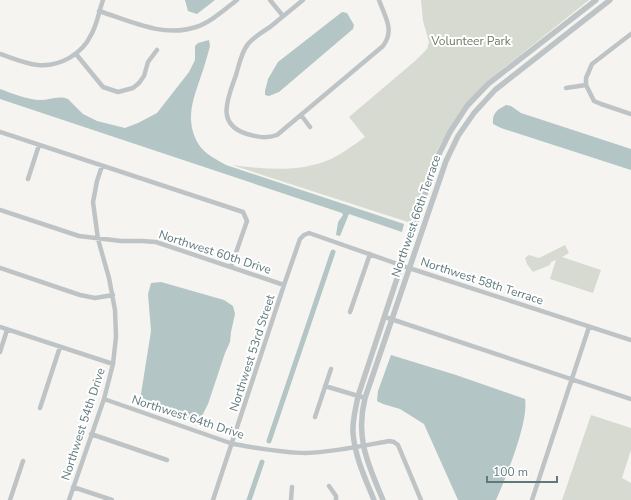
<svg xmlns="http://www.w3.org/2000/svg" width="631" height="500" font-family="'Nunito Sans',sans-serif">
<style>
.green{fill:#d7dad0}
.water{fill:#b3c5c5}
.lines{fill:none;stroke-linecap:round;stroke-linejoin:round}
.canal{stroke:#b3c5c5;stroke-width:5}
.minor{stroke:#bec4c6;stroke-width:4.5}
.tertiary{stroke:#bec4c6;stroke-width:5.5}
.labels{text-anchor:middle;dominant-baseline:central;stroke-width:4;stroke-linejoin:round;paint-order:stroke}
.park-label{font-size:12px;fill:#6e7a63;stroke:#fff}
.street-label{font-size:12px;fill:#60797d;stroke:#fff}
</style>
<rect width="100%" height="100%" fill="#f5f4f1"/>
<path class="green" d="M421 0H589L485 83 454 122 441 143 433 159 411 223 232 165C265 169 299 173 331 159 343 153 354 145 365 137L349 117 415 61 427 49 429 42 423 21Z
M565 245 569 253 562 257 601 270 593 293 550 279 556 260 551 262 550 265 533 272 527 264 525 258 529 255 539 258Z
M591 415 631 428V450L622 478 631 483V500H562Z"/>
<path class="water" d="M185 0H215L197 14 188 11Z
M342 12 347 13 354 25 353 29 279 92 269 96 265 95V91L268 79 278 62Z
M209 40 210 46C207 57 204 68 200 79 192 102 185 122 199 145 205 154 217 160 226 165L404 224 402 232 349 214 340 236 336 235 338 222 343 215 342 213 0 99V89C11 93 28 100 40 100 50 100 58 95 68 99L83 114 97 121 125 128 138 123 157 113 189 72 195 60V46L198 43Z
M506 105 511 106 521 113 631 149V170L501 128 493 124C492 113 497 110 506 105Z
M161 282 224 300 233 306 235 314 231 332 230 342 225 353 208 404 200 420 196 421 145 402 141 394 151 331 148 294 151 283Z
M391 355 456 375 525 399C529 421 506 478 496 500H458L424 424 400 409 383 404 377 401 378 391Z"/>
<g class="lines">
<path class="canal" d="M269 441 333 252
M249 500 262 462"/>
<path class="minor" d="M270 0 283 16
M303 0C292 9 281 18 270 27 262 32 254 37 248 44 241 53 239 65 236 75 228 98 215 124 247 134 258 137 266 139 277 135L383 46C395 30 385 17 379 0
M99 11C130 21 163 38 196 27 211 22 224 10 237 0
M631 34 592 64 586 78V85L594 101 601 104 631 114
M0 54C12 58 25 64 38 65 60 67 82 54 91 35 97 25 99 11 103 0
M76 54 103 87 118 92 133 88 139 83 144 76 148 62 157 50
M566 88 586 85
M301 115 310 127
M0 132 243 212 247 221 231 267
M28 179 39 145
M0 210 79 236 121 241H142L156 242 284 285
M0 268 80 295 95 298 113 295
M350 312 370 254
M385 317 631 399
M0 327 113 364
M0 352 7 330
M325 386 365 398
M104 399 233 444C257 448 281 453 306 453 334 452 362 446 389 441L394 442 398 445 421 500
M40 408 60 347
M315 417 331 369
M91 434 167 460
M329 486 336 496V500
M73 487 112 500
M10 500 23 461
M69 500 104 399 113 364 116 337 115 310 109 278 98 239 93 202 97 181 102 166
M213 500 284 285 300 239 304 235 309 233 409 268 631 340
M291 500 292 487
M532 500 589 327"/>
<path class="tertiary" d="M374 500C365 478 355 457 353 433 352 421 356 408 358 396L437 158 450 132 467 106 488 84 596 0
M383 500C368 464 355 438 365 398L446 161 458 136 474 113 495 90 610 0"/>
</g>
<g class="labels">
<g class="park-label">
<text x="471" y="41">Volunteer Park</text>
</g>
<g class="street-label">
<text transform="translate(416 216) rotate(-71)">Northwest 66th Terrace</text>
<text transform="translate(215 252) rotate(18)">Northwest 60th Drive</text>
<text transform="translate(482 281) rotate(18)">Northwest 58th Terrace</text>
<text transform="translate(252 353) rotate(-72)">Northwest 53rd Street</text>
<text transform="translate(188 417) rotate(18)">Northwest 64th Drive</text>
<text transform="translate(83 424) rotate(-72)">Northwest 54th Drive</text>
</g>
</g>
<path d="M487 476v6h70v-6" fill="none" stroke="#60797d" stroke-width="2"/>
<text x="493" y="476" font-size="12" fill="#60797d" stroke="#ffffff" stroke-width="3" paint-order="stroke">100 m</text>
</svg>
